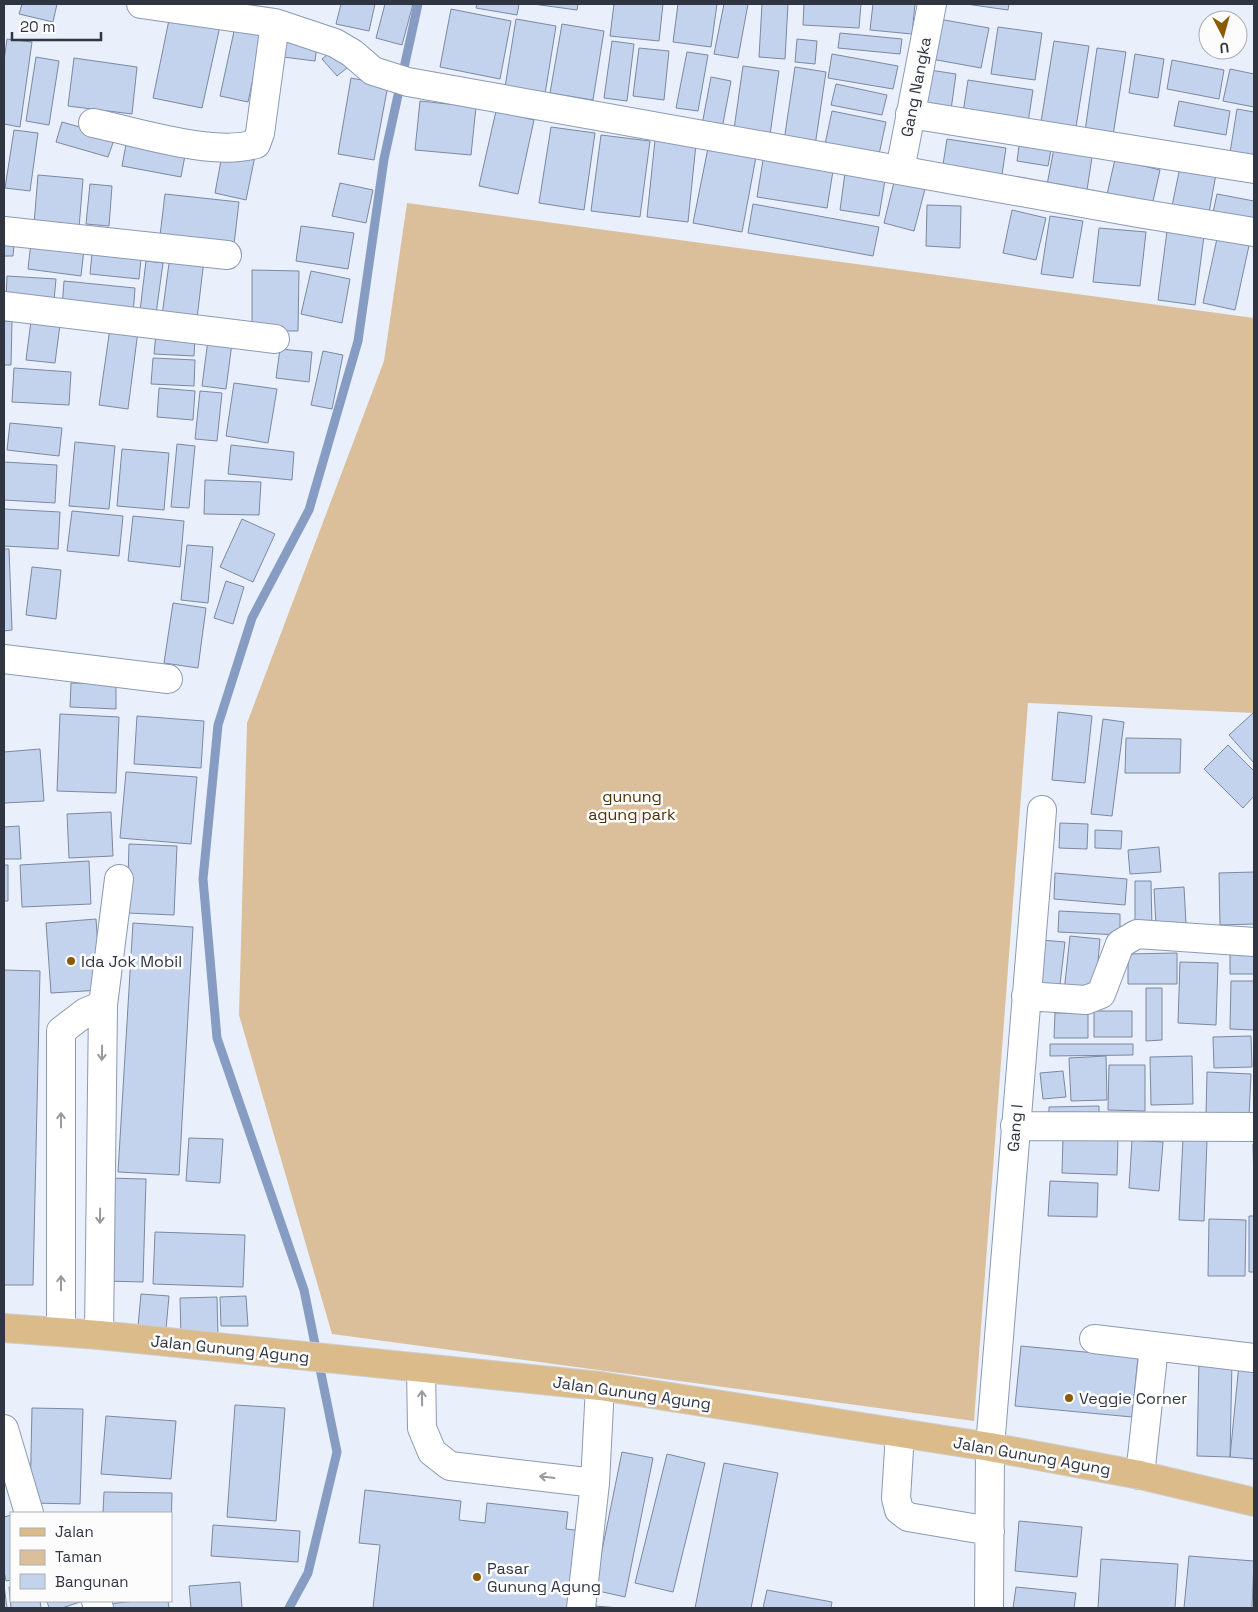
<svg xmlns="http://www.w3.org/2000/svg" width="1258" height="1612" font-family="'Space Grotesk',sans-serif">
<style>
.green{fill:#dbbf9b}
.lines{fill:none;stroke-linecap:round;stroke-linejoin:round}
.stream{stroke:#879cc2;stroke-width:9}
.building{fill:#c3d3ed;stroke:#7a88a1}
.minor-casing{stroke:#8b99b2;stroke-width:30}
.major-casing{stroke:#cdcfd1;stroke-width:30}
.minor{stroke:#fff;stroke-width:28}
.major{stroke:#dcbb8b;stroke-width:28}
.oneway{stroke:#989aa0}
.poi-dot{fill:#8b5b01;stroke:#fcfcfc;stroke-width:2}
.labels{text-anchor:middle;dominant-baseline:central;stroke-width:5;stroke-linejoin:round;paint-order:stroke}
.street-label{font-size:16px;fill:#303641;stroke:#fcfcfc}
.park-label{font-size:16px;fill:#4f3100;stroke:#fcfcfc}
.poi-label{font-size:16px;fill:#303641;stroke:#fcfcfc;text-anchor:start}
</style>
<rect width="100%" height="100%" fill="#e9f0fb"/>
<path class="green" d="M407 203 1254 318V713L1028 703 974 1421 332 1334 239 1015 247 723 384 361Z"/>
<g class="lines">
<path class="stream" d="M289 1608 308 1573 337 1452 304 1290 217 1038 203 879 218 725 252 618 309 510 358 341 384 159 418 4"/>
</g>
<path class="building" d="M22 4H57L53 22 19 14Z
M341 4H375L369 31 336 24Z
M385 4H413L402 45 376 38Z
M477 4H519L517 15 476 8Z
M533 4H578L577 10Z
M614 4H663L659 41 610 36Z
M678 4H717L711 47 673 42Z
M724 4H748L738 58 714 54Z
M762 4H788L785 59 759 57Z
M804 4H861L859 28 803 25Z
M873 4H915L912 34 870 30Z
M966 4H1009L1008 10Z
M451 9 511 21 500 79 440 67Z
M170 15 220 26 202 108 153 98Z
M933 18 989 28 981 68 926 58Z
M516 19 556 26 545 94 505 87Z
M236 22 264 28 248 102 220 96Z
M562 24 604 31 593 100 550 93Z
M998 27 1042 33 1035 80 991 74Z
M278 32 318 38 315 61 275 56Z
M840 33 902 39 900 54 838 48Z
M7 39 32 42 20 127 4 124V61Z
M797 39 817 41 815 64 795 62Z
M612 41 634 44 627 101 604 98Z
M1054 41 1089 46 1075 133 1040 128Z
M336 47 352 64 337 76 322 59Z
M639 48 669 51 664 100 633 96Z
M1097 48 1126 52 1112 142 1084 138Z
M687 52 708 55 698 111 676 108Z
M832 54 898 66 893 89 828 78Z
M1135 54 1164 59 1158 98 1129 93Z
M36 57 59 61 49 125 26 121Z
M74 58 137 67 132 114 68 106Z
M1172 60 1224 70 1219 99 1167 89Z
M743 66 779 71 770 135 734 129Z
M795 67 826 72 815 146 784 141Z
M923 69 956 74 950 117 917 112Z
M1230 69 1254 74V107L1223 101Z
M711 77 731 81 721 134 701 130Z
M351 78 388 85 374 160 338 154Z
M968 80 1033 90 1027 129 962 119Z
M836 84 887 95 882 115 831 105Z
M420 101 476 107 471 155 415 150Z
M1179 101 1230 111 1226 135 1174 126Z
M1237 109 1254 112V163L1229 159Z
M496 111 534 120 518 194 479 186Z
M832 111 886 122 878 159 824 149Z
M62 122 115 137 108 157 56 142Z
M551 127 595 133 584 210 539 203Z
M14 130 38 133 30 191 5 188Z
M601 135 650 141 640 217 591 211Z
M127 139 186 150 181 177 122 166Z
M947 139 1006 148 1001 181 942 171Z
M655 140 696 144 688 222 647 217Z
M1055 143 1093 150 1086 197 1046 190Z
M1019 146 1051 150 1048 166 1017 161Z
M708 148 756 157 742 232 693 223Z
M223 150 255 156 246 200 215 193Z
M1115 159 1160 170 1151 210 1106 199Z
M763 160 833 171 827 208 757 197Z
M1180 167 1216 174 1208 218 1171 211Z
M845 173 885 180 879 216 840 210Z
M38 175 83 179 79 228 34 224Z
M894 182 925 189 914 231 884 223Z
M340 183 373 190 366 223 332 216Z
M90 184 112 186 109 226 86 224Z
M165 194 239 202 233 253 159 244Z
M1217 194 1254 201V226L1212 217Z
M753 204 879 227 873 256 748 233Z
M927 205 961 206 960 248 926 246Z
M1012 210 1046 218 1036 260 1003 253Z
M1050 216 1083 221 1073 278 1041 274Z
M301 226 354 233 348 269 296 261Z
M1099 228 1146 232 1140 286 1093 282Z
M1167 231 1204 236 1195 305 1158 300Z
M4 233 15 234 13 256H4Z
M1218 234 1250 241 1235 310 1203 303Z
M31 242 84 249 81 276 28 269Z
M93 243 142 249 139 279 90 274Z
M170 256 204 260 196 327 161 323Z
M146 261 163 263 155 321 139 319Z
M252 270 299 271 298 331H252Z
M311 271 350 279 342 323 301 314Z
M7 276 56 279 54 301 6 299Z
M64 281 135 288 133 316 62 309Z
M32 313 61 317 55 363 26 360Z
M4 321H12L11 365H4Z
M110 328 138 331 128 409 99 405Z
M156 334 195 337 194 356 154 354Z
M208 340 232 343 226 389 202 386Z
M280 349 312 352 309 382 276 378Z
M323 351 343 355 332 409 311 405Z
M153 358 195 360 194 386 151 384Z
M14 368 71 372 69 405 12 402Z
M234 383 277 389 268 443 226 436Z
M159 388 195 391 193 420 157 417Z
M200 391 222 393 217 441 195 439Z
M10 423 62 428 59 456 7 450Z
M75 442 115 446 109 509 69 506Z
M177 444 195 446 189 508 171 507Z
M231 445 294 452 292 480 228 474Z
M122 449 169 453 164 510 117 506Z
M4 462 57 465 55 503 4 500Z
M205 480 261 482 259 515 204 514Z
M4 509 60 512 58 549 4 546Z
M72 511 123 516 119 556 67 551Z
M133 516 184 521 180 567 128 561Z
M242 519 275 534 253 582 220 567Z
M187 545 213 547 208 603 181 600Z
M4 549H9L12 630 4 631Z
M32 567 61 570 56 619 26 615Z
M226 581 244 587 233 624 214 618Z
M173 603 206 608 198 668 164 663Z
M71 683 116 684V709L70 707Z
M1058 712 1092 716 1085 783 1052 780Z
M1253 713 1254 714V763L1229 735Z
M60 714 119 717 116 793 57 791Z
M137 716 204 721 201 768 134 764Z
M1103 719 1124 722 1112 816 1091 814Z
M1126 738 1181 739 1180 773H1125Z
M1228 745 1254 771V796L1243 808 1204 769Z
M40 749 44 801 4 803V752Z
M126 772 197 777 191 844 120 838Z
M111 812 113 856 69 858 67 814Z
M1060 823 1088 824 1087 849 1059 848Z
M19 826 21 859H4V827Z
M1095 830 1122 831 1121 849 1095 848Z
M129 844 177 846 174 915 127 913Z
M1159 847 1161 872 1130 874 1128 850Z
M89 861 91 904 22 907 20 865Z
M4 865H8V901H4Z
M1254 872V924L1220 925 1219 873Z
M1055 873 1127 879 1125 905 1054 899Z
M1135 881H1151L1152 929H1135Z
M1184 887 1186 924 1156 926 1154 889Z
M1059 911 1120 914V935L1058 932Z
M96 919 101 990 51 993 46 923Z
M133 923 193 927 179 1175 118 1172Z
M1070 936 1100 939 1095 995 1064 992Z
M1041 940 1065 942 1059 993 1036 990Z
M1230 951H1254V974H1230Z
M1177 953V984H1128V954Z
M1180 962 1218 963 1216 1025 1178 1023Z
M4 970 40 971 33 1285H4Z
M1231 981H1254V1030L1230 1029Z
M1146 988H1162V1040L1146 1041Z
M1094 1011H1132V1037H1094Z
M1055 1013H1088V1038H1054Z
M1251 1036 1252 1067 1214 1068 1213 1037Z
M1050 1044H1133V1055L1050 1056Z
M1106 1056 1107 1100 1071 1101 1069 1058Z
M1192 1056 1193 1104 1151 1105 1150 1057Z
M1109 1065H1145V1111L1108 1110Z
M1063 1071 1066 1097 1043 1099 1040 1073Z
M1207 1072 1251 1074 1249 1117 1206 1115Z
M1099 1106V1121H1049V1107Z
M1063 1137 1118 1138 1117 1175 1062 1173Z
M189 1138 223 1139 220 1183 186 1181Z
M1183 1138 1207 1140 1204 1221 1179 1220Z
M1132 1140 1163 1142 1159 1191 1129 1188Z
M1253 1144H1254V1183Z
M107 1178 146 1179 143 1282 104 1281Z
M1050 1181 1098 1183 1097 1217 1048 1216Z
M1249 1216H1254V1272H1249Z
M1209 1219 1246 1220 1245 1276H1208Z
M155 1232 245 1235 243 1287 153 1284Z
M141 1294 169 1296 166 1329 138 1326Z
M246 1296 248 1326H221L220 1297Z
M217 1297 218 1337H181L180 1298Z
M1021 1346 1138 1357 1132 1417 1015 1406Z
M1199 1360 1232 1361 1230 1457 1197 1456Z
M1239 1364 1254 1365V1459L1230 1457Z
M235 1405 285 1408 276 1521 227 1517Z
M32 1408 83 1409 80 1504 30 1503Z
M106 1416 176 1421 171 1479 101 1474Z
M622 1452 653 1458 625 1597 594 1590Z
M667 1454 705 1463 673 1592 635 1583Z
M724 1463 778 1473 751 1608H695Z
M365 1490 461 1501 459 1520 485 1523 487 1503 568 1512 566 1529 583 1531 574 1608H373L380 1545 359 1543Z
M104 1492 172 1493 171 1531V1513H103Z
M11 1515V1580L6 1581 4 1571V1517Z
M1019 1521 1082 1527 1077 1577 1015 1571Z
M213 1525 300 1531 298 1562 211 1556Z
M1189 1556 1254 1561 1252 1608H1184Z
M1101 1559 1178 1564 1175 1608H1098Z
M240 1582 242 1608H191L189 1586Z
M4 1585 7 1608H4Z
M9 1587H11V1601H40L41 1608H11Z
M1016 1587 1076 1593 1074 1608H1013Z
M767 1590 832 1602 831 1608H763Z
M47 1601H83L62 1608H49Z
M136 1601H168L169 1608H109L108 1604Z
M595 1606 619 1608H594Z"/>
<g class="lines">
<defs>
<path id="minor" d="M141 4 275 23 335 43 352 53 373 71 408 82 1138 213 1254 232
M910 114 1254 169
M93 123C138 132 213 157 256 144L260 133 275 23
M900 170 932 4
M4 231 227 255
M4 306 275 339
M4 659 168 679
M1026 996 1086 1000 1101 994 1120 944 1137 934 1254 942
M1015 1126 1254 1127
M61 1332V1031L86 1012 103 1005
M99 1335 103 1005 119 879
M1094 1339 1254 1358
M421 1368 422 1428 432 1452 450 1466 595 1483
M4 1429 29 1513
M900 1433 896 1498 899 1510 908 1517 990 1531
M1140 1475 1154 1347
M96 1601 99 1608
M581 1608 595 1483 600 1386
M989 1608 990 1447 1042 810"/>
<path id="major" d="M4 1328 99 1335 600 1386 990 1447 1140 1475 1254 1502"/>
</defs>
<use href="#minor" class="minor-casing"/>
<use href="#major" class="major-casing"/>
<use href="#minor" class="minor"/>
<use href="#major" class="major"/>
</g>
<defs><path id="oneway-shaft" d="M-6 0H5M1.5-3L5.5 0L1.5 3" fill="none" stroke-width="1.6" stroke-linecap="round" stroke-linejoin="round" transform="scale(1.25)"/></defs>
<g class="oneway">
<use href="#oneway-shaft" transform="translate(102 1053) rotate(91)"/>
<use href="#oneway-shaft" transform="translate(61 1120) rotate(-90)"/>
<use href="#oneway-shaft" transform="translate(100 1216) rotate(91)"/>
<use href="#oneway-shaft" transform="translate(61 1283) rotate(-90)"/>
<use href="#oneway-shaft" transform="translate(422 1398) rotate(-91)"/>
<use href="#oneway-shaft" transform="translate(547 1477) rotate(-173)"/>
</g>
<g class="poi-dot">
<circle cx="71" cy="961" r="5"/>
<circle cx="1069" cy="1398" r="5"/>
<circle cx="477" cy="1577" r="5"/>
</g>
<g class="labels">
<g class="street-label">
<text transform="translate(916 87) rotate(-79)">Gang Nangka</text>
<text transform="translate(1015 1128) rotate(-85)">Gang I</text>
<text transform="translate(230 1349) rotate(6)">Jalan Gunung Agung</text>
<text transform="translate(632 1393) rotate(8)">Jalan Gunung Agung</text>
<text transform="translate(1032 1456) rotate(10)">Jalan Gunung Agung</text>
</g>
<g class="park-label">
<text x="632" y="796">gunung<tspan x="632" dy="18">agung park</tspan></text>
</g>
<g class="poi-label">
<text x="81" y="961">Ida Jok Mobil</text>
<text x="1079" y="1398">Veggie Corner</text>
<text x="487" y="1568">Pasar<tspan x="487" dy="18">Gunung Agung</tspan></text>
</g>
</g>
<rect width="1258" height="1612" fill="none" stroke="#303641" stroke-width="10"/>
<rect x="10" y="1512" width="162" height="90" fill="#fcfcfc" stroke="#aaadb1"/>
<rect x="20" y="1528" width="25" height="8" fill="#dcbb8b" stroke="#aaadb1"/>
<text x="55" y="1537" font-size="15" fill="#303641">Jalan</text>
<rect x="20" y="1550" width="25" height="15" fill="#dbbf9b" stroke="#aaadb1"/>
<text x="55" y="1562" font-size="15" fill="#303641">Taman</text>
<rect x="20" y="1574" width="25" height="15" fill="#c3d3ed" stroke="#aaadb1"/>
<text x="55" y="1587" font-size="15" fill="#303641">Bangunan</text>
<g transform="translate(1223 35) rotate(174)"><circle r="24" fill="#fcfcfc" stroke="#aaadb1"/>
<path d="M0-4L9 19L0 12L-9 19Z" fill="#8b5b01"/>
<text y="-8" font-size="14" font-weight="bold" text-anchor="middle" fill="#303641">U</text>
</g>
<path d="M12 32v8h89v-8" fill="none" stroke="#303641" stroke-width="2.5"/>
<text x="20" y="32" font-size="15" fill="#303641" stroke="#fcfcfc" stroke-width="4" paint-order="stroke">20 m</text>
</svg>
